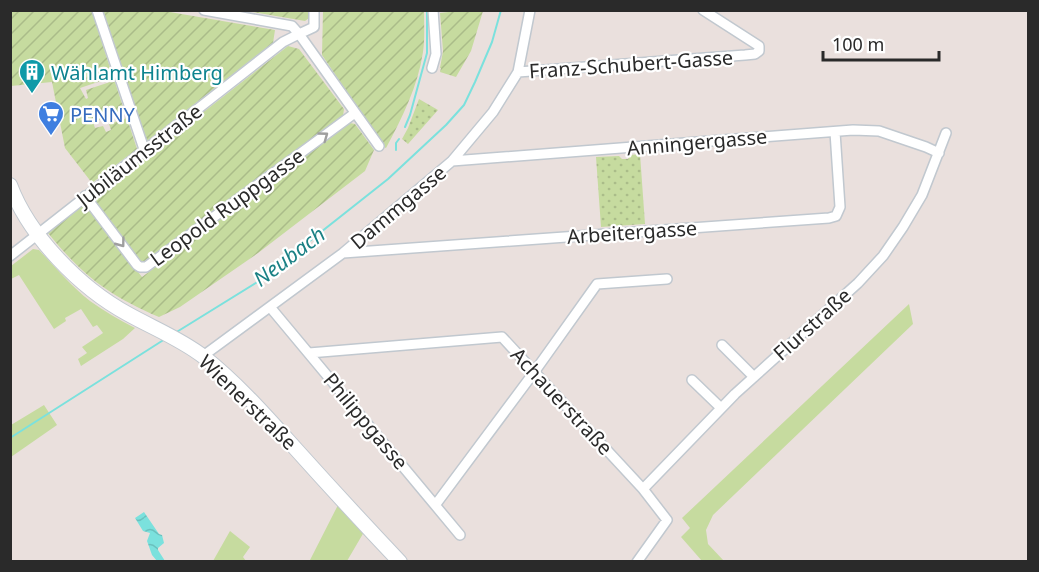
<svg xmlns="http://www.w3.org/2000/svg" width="1039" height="572" font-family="'Noto Sans',sans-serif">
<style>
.grass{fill:#c6db9f}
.park{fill:url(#park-dots)}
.garden{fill:url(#garden-furrows)}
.water{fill:url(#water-waves)}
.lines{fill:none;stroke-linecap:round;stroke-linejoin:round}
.stream{stroke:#7be1dd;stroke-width:2}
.street-casing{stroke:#c1c8cf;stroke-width:12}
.secondary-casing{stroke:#c1c8cf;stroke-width:16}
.street{stroke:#fff;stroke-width:9}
.secondary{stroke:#fff;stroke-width:14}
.oneway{stroke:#9f9f9f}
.labels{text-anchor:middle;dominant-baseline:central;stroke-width:4.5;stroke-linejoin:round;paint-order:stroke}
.street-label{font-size:20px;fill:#2a2a2a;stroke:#fff}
.culture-label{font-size:20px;fill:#0d838f;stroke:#fff;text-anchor:start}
.shop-label{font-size:20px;fill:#366cbe;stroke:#fff;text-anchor:start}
.water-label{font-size:21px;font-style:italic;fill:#1b8185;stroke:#fff}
</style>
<defs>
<pattern id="park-dots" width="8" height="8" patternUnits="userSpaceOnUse" patternTransform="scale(1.5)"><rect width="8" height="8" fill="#c6db9f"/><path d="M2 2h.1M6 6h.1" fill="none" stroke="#aabc89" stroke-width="1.8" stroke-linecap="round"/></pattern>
<pattern id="garden-furrows" width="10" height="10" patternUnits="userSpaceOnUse" patternTransform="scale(1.5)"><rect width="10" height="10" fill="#c6db9f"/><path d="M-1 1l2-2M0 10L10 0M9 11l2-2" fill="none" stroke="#aabc89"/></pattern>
<pattern id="water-waves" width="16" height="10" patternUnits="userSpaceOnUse" patternTransform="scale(1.5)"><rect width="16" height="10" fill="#7be1dd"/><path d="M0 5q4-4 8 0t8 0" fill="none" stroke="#6ac1be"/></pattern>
</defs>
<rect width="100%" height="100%" fill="#eae0dd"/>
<path class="grass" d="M33 249 39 250C55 267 71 286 90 301 104 311 119 320 135 328L123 339 81 366 78 359 87 353 82 347 103 333 97 325 93 327 81 309 65 318 66 321 54 329 19 275 11 279V266Z
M909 304 913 324 713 515 706 530 708 544 724 561H702L681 537 690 528 682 518Z
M44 405 57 425 11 457V425Z
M338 505 364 532 347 561 309 562Z
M230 531 250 547 243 557 246 561H213Z"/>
<path class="park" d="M419 99 438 110 408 144 402 139 408 128Z
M640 154 645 224 601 227 596 157 619 156 622 159H628L630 155Z"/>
<path class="garden" d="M10 11H92L113 77 80 88 86 99 88 98 86 90 110 82H115L125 113 105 120V118L97 121 95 117 92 119 95 128 103 126 106 132 111 130 109 124 127 118 137 149 92 183 65 148 52 82 11 86Z
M103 11H164L275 30 273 43 147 141Z
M247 11H309V18L305 21Z
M323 11H424C424 24 425 39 423 52 418 86 402 118 386 148L384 147 322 55Z
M457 11H483L471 51 456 77 440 72 441 68H440L443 51 440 13Z
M288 46 299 49 344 109 343 116 146 263 141 262 94 201 96 196Z
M350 123 355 124 374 150 365 171 258 253 180 307 159 317C108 295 83 276 48 233L82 206 87 207 142 277Z"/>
<path class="water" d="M144 512 159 534 162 535 164 543 158 548V550L165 561H157L152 555 147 541 150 533 143 531 135 518Z"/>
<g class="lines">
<path class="stream" d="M405 127 410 115 427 53V10
M396 150V143L399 139
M175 333 259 281 388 179 446 125 464 105 475 82 492 42 501 10
M10 438 165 339"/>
<defs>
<path id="street" d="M97 10 145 152
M314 10V27L299 34 379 146
M432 68 436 54 433 10
M518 72 745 55 755 54 759 51V46L703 10
M452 161 853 130 879 131 926 147 939 153
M85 196 137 265 140 267H146L355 113
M343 253 829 218 836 216 840 207 835 132
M10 256 283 42 299 34 292 26 204 10
M270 307 460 535
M722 345 754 377
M309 353 502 337 643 489 667 520 637 562
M203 356 343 253 452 161 493 112 518 72 530 10
M692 380 721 408
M643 489 735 394 858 283 883 256 903 227 922 195 946 133
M436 504 535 371 597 284 667 279"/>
<path id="secondary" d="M10 185C29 236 80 288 128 314 153 328 181 339 204 357 237 383 266 416 294 447 329 486 364 524 400 562"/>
</defs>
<use href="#street" class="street-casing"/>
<use href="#secondary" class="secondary-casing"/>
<use href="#street" class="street"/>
<use href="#secondary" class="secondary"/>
</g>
<defs><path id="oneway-chevron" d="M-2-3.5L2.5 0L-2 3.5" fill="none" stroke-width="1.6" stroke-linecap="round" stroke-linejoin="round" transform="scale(1.5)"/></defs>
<g class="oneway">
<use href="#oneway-chevron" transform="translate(324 136) rotate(-36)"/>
<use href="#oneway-chevron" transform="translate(121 243) rotate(53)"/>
</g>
<defs>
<symbol id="building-pin" viewBox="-11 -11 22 30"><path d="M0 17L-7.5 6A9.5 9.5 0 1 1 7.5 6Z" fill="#0f9aa8" stroke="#fff"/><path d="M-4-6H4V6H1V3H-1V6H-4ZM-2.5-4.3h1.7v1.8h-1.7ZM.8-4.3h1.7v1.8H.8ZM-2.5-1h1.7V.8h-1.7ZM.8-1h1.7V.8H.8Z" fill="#fff"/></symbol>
<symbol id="supermarket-pin" viewBox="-11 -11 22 30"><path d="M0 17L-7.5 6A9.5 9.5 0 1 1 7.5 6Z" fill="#3f7fe0" stroke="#fff"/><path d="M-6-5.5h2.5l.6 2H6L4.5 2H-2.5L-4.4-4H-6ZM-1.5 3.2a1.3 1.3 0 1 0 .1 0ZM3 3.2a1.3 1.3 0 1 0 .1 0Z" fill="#fff"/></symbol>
</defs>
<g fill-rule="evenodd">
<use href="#building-pin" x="17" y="57" width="30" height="40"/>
<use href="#supermarket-pin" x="36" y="99" width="30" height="40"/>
</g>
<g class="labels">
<g class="street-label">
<text transform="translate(631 64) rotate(-4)">Franz-Schubert-Gasse</text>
<text transform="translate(697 142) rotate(-5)">Anningergasse</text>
<text transform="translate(139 155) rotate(-38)">Jubiläumsstraße</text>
<text transform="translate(227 207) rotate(-36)">Leopold Ruppgasse</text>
<text transform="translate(398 207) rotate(-40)">Dammgasse</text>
<text transform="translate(632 232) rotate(-4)">Arbeitergasse</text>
<text transform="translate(812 324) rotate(-42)">Flurstraße</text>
<text transform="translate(562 401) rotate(47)">Achauerstraße</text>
<text transform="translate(248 402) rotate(44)">Wienerstraße</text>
<text transform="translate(366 421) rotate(50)">Philippgasse</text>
</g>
<g class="culture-label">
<text x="51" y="72">Wählamt Himberg</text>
</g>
<g class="shop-label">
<text x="70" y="114">PENNY</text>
</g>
<g class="water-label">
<text transform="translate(289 256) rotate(-37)">Neubach</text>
</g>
</g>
<rect width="1039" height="572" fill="none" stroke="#2a2a2a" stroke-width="24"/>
<path d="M823 51v9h116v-9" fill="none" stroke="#2a2a2a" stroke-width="3"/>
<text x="832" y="51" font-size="18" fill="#2a2a2a" stroke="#ffffff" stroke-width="4.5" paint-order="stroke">100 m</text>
</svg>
